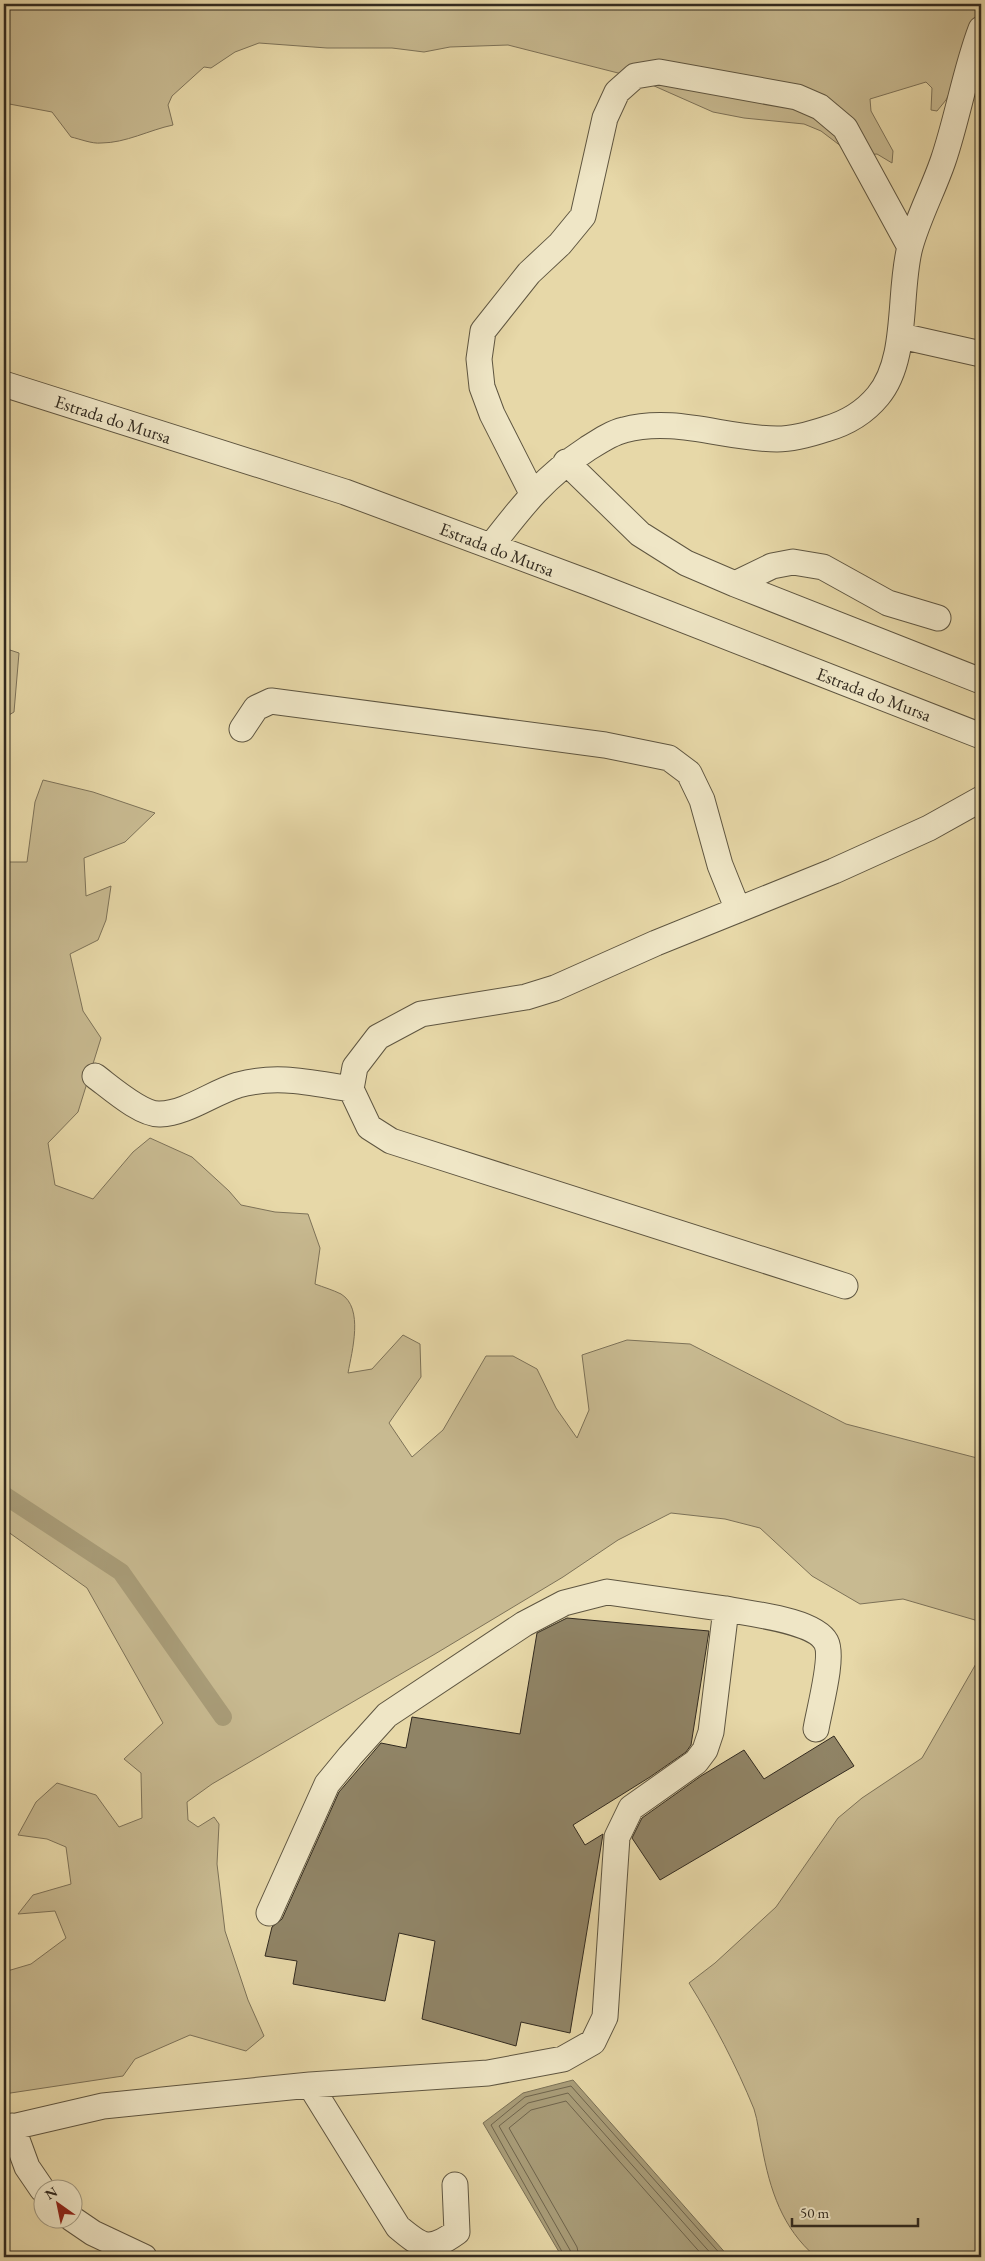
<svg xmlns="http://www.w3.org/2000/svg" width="985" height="2261" font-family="'EB Garamond',serif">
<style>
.green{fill:#c8ba91;stroke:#7d7258}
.water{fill:#a99d79;stroke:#796f55}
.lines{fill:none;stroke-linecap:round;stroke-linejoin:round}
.shore{stroke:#6e644c;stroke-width:1}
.canal{stroke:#a99d79;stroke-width:18}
.building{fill:#908466;stroke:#322a1f}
.minor-casing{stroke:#5f5641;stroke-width:27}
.minor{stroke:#efe6c6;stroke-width:25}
.labels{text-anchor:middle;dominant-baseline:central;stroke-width:4.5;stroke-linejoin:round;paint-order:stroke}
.street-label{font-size:18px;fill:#322a1f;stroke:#efe6c6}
</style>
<rect width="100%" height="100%" fill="#e7d8a8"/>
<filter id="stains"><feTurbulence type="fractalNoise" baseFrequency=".004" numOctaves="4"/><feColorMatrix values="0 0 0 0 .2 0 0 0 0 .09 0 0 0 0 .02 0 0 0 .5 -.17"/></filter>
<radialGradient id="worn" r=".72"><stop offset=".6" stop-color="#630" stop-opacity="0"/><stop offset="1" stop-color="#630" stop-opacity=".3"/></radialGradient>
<path class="green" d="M4 4H981V36L975 42 946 100 937 111 931 110 932 88 926 82 870 99 871 111 893 151 892 163 877 154 854 156 821 131 804 124 744 118 713 112 652 85 622 74 508 45 450 47 424 52 392 48H327L259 43 235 52 211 68 204 67 172 96 168 105 173 125C149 130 126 143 101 143 92 144 80 139 71 137L52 112 4 103Z
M4 648 19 653 14 712 4 718Z
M43 780 93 792 155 813 125 842 84 858 86 896 111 886 106 920 98 940 70 954 83 1011 101 1038 78 1112 48 1143 55 1185 93 1199 133 1152 150 1138 192 1157 229 1191 241 1205 275 1212 308 1214 320 1248 315 1284C323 1287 333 1290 341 1294 364 1308 352 1351 348 1373L372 1369 403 1335 420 1344 421 1377 389 1423 412 1457 443 1430 486 1356H513L537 1369 556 1408 577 1438 589 1410 582 1355 627 1340 690 1344 846 1424 981 1459V1628L975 1620 903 1599 860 1604 812 1576 760 1528 725 1519 671 1513 618 1540 563 1577 435 1654 212 1784 187 1802 188 1820 198 1827 214 1817 219 1824 217 1864 225 1931 248 2000 264 2036 246 2051 190 2035 135 2059 123 2076 4 2094V1972L31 1964 66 1938 55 1911 18 1914 33 1895 71 1884 66 1847 47 1839 18 1835 36 1802 57 1783 96 1795 119 1827 142 1818 141 1773 124 1759 163 1723 87 1588 4 1529V862H27L35 802Z
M981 1655V2257H816C782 2228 770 2190 762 2147 759 2135 758 2121 754 2109 736 2065 714 2023 689 1983L715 1963 776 1907 838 1818 862 1798 922 1758Z"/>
<path class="water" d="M573 2080 729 2257H562L483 2123 523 2093Z"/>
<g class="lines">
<path class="shore" d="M565 2257 491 2125 525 2097 571 2086 723 2257
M572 2257 570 2250 499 2126 528 2103 568 2093 714 2257
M579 2257 577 2247 509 2128 531 2110 566 2101 704 2257"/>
<path class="canal" d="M4 1495 121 1572 223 1717"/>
</g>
<path class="building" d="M567 1618 709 1631 691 1745 686 1752 650 1777 573 1825 585 1845 603 1834 570 2033 521 2022 516 2046 422 2019 435 1941 399 1933 385 2001 293 1984 297 1961 265 1956 272 1927 282 1919 339 1792 381 1743 406 1748 412 1717 520 1734 537 1633Z
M834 1736 854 1766 660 1880 632 1838 642 1818 701 1776 744 1750 764 1779Z"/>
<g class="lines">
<defs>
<path id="minor" d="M901 336 981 354
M4 384 345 492 592 584 981 736
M566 462 640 534 686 563 735 584 772 566 793 562 823 567 888 603 938 618
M532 493 492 414 482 387 479 359 483 331 529 273 560 244 583 216 605 118 617 92 635 76 659 72 797 97 820 107 845 128 910 247
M491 546C522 506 544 477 587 449 598 442 611 433 624 430 675 416 726 439 777 439 793 439 811 434 826 429 847 423 864 413 878 396 909 359 898 292 910 247 918 218 933 190 943 161 958 117 965 71 981 29
M735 584 981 681
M242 729 256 708 271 701 605 745 669 758 689 773 702 800 720 865 738 910
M95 1076C110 1087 141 1115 160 1114 187 1113 212 1093 238 1085 278 1074 311 1083 351 1089
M845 1286 391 1141 369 1127 351 1089 355 1067 378 1037 421 1014 526 997 555 988 656 943 834 871 929 828 981 799
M269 1913 327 1784 350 1756 387 1715 524 1624 564 1603 607 1592 726 1609
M310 2085 398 2227C423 2248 429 2252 457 2232L455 2185
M12 2126 27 2167 42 2189
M4 2129 103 2106 310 2085 488 2073 563 2059 593 2042 605 2017 617 1837 631 1808 696 1762 705 1750 711 1732 726 1609C750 1614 814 1620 826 1642 834 1657 819 1710 816 1729
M71 2218 93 2233 144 2257"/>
</defs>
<use href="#minor" class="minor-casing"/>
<use href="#minor" class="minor"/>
</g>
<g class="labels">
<g class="street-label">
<text transform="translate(113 419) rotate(18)">Estrada do Mursa</text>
<text transform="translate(497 549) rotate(21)">Estrada do Mursa</text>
<text transform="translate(874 694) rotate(21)">Estrada do Mursa</text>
</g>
</g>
<rect width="985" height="2261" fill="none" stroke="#e7d8a8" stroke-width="20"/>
<rect x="5" y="5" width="975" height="2251" fill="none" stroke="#322a1f" stroke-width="2.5"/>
<rect x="10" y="10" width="965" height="2241" fill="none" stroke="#322a1f"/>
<g transform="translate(58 2204) rotate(327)"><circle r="24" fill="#efe6c6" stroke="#a39b83"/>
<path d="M0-4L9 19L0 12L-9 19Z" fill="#8f2418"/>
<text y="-8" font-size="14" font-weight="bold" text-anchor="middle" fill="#322a1f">N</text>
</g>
<path d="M792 2218v8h126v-8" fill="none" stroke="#322a1f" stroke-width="2.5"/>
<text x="800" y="2218" font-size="15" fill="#322a1f" stroke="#efe6c6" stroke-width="4" paint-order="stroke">50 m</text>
<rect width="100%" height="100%" filter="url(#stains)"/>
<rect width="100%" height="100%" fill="url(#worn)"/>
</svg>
